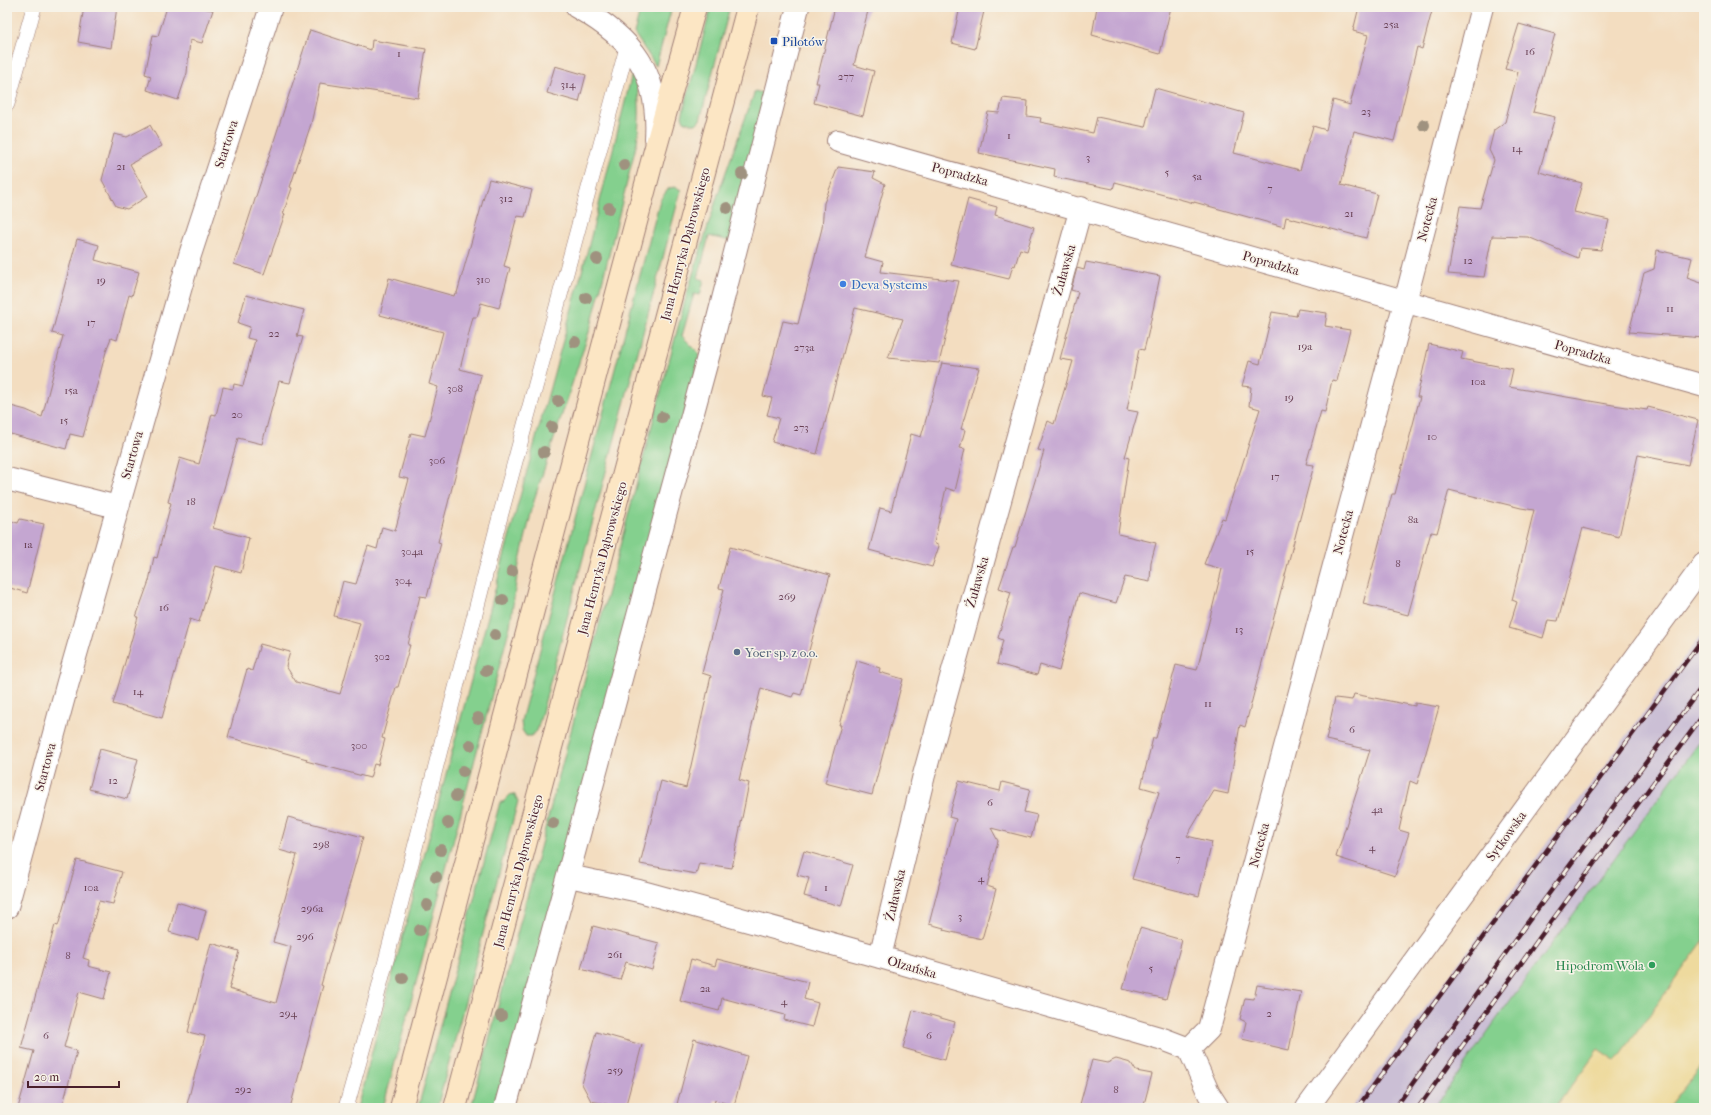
<svg xmlns="http://www.w3.org/2000/svg" width="1711" height="1115" font-family="'IM FELL French Canon',serif">
<style>
.industrial{fill:#cbbfd5}
.green{fill:#84d08e;stroke:#67785c}
.sand{fill:#eeda9e;stroke:#9c7c64}
.building{fill:#c4a6d1}
.lines{fill:none;stroke-linecap:round;stroke-linejoin:round}
.service-casing{stroke:#9e7e76;stroke-width:16}
.minor-casing{stroke:#9e7e76;stroke-width:24}
.secondary-casing{stroke:#9e7e76;stroke-width:24}
.service{stroke:#fff;stroke-width:15}
.minor{stroke:#fff;stroke-width:22}
.secondary{stroke:#fce6c4;stroke-width:22}
.rail-casing{stroke:#4a1f2b;stroke-width:4.5}
.rail{stroke:#f7f3e8;stroke-width:3;stroke-dasharray:9;stroke-linecap:butt}
.tree{fill:#9f927f}
.transit-dot{fill:#1a4fb4;stroke:#f7f3e8;stroke-width:1.5}
.shop-dot{fill:#3f7fe0;stroke:#f7f3e8;stroke-width:1.5}
.service-dot{fill:#5c6f8a;stroke:#f7f3e8;stroke-width:1.5}
.leisure-dot{fill:#2e9e5b;stroke:#f7f3e8;stroke-width:1.5}
.labels{text-anchor:middle;dominant-baseline:central;stroke-width:3;stroke-linejoin:round;paint-order:stroke}
.number-label{font-size:11px;fill:#684154}
.transit-label{font-size:13px;fill:#164399;stroke:#f7f3e8;text-anchor:start}
.street-label{font-size:13px;fill:#4a1f2b;stroke:#f7f3e8}
.shop-label{font-size:13px;fill:#366cbe;stroke:#f7f3e8;text-anchor:start}
.service-label{font-size:13px;fill:#4e5e75;stroke:#f7f3e8;text-anchor:start}
.leisure-label{font-size:13px;fill:#27864d;stroke:#f7f3e8;text-anchor:end}
</style>
<rect width="100%" height="100%" fill="#f7f3e8"/>
<filter id="ink" filterUnits="userSpaceOnUse"><feTurbulence type="fractalNoise" baseFrequency=".025" numOctaves="2"/><feDisplacementMap in="SourceGraphic" scale="8" xChannelSelector="R" yChannelSelector="G"/><feConvolveMatrix kernelMatrix="1 2 1 2 8 2 1 2 1" color-interpolation-filters="sRGB"/></filter>
<filter id="wash" filterUnits="userSpaceOnUse"><feTurbulence type="fractalNoise" baseFrequency=".012" numOctaves="4" result="noise"/><feDisplacementMap in="SourceGraphic" scale="16" xChannelSelector="R" yChannelSelector="G"/><feGaussianBlur stdDeviation="0.9" result="paint"/><feColorMatrix in="noise" values="0 0 0 0 0 0 0 0 0 0 0 0 0 0 0 0 0 1.4 0 .05"/><feComposite in="paint" operator="in"/></filter>
<g filter="url(#wash)">
<rect width="100%" height="100%" fill="#f3ddc0"/>
<path class="industrial" d="M1704 631V736L1501 1013 1434 1108H1351Z"/>
<path class="green" d="M641 7H672L656 66 634 33Z
M711 7H730L700 120 696 124H691L684 121 682 116Z
M633 70C641 90 640 121 637 142L592 323 535 497 518 569 510 626 383 1108H357L519 500 584 264Z
M755 91 766 94 730 241 709 236 698 278 704 280 700 295 694 294 682 336 700 354 499 1108H471L687 293 718 194Z
M675 187 681 190 537 731 531 736H526L522 730 521 721 660 200 669 188Z
M1704 736V1108H1434L1501 1013Z
M511 794 515 795 518 801 437 1108H418L500 802H503Z"/>
<path class="sand" d="M1704 940V1062L1668 1108H1555L1598 1049 1616 1061Z"/>
<g id="blocks">
<path class="building" d="M84 7H117L111 48 78 42Z
M167 7H196L213 10 202 43 190 40 187 73 178 100 147 90 151 76 145 74 153 35 158 36Z
M835 7H869L854 65 874 71 863 116 814 103 819 83H816Z
M960 7H985L975 49 952 43Z
M1097 7H1171L1160 54 1092 35Z
M1359 7H1433L1422 49 1417 47 1394 141 1354 131 1341 185 1377 194 1366 238 1286 217 1284 227 1194 202V203L1115 182 1113 189 1054 177 1055 169 979 153 988 112 999 113 1003 98 1028 101 1027 116 1041 118 1040 122 1093 133 1097 117 1145 127 1155 88 1244 113 1234 153 1300 170 1313 126 1326 130 1333 100 1350 105 1368 35 1353 31Z
M1519 24 1555 34 1533 112 1555 117 1539 172 1582 183 1574 212 1609 220 1601 250 1580 248 1578 258 1528 237 1492 236 1484 277 1448 274 1460 206 1480 208 1494 160 1489 150 1494 130 1505 122 1518 72 1505 69Z
M310 30 371 50 372 40 426 49 418 98 320 83 311 124 290 187 292 188 283 214H285L264 274 234 264Z
M555 66 586 75 579 102 547 93Z
M150 125 162 146 130 164 148 196 127 209 116 206 102 180 114 134 127 137Z
M838 167 875 172 873 178 885 184 865 257 883 262 881 272 959 281 939 363 888 358 903 319 855 308 817 454 772 442 779 418 767 415 772 398 763 396 783 321 798 324 822 228 824 203Z
M489 179 532 190 525 217 517 216 504 266 510 268 499 308 481 303 477 317H473L460 369 481 375 438 542 441 543 427 597 420 596 408 645H410L398 687H396L382 738 385 739 378 765 374 764 370 778 306 761 307 759 228 737 247 669 252 671 260 644 290 652 286 666 296 682 340 694 360 623 334 616 343 581 356 584 368 546 377 549 382 527 395 531 409 479 399 477 411 433 425 436 438 387 429 384 443 332 380 315 389 278 454 296 455 293H457Z
M968 199 997 207 995 215 1034 227 1027 251 1020 249 1015 266 1013 265 1009 279 951 265Z
M77 239 99 245 95 260 139 272 132 296 129 295 117 340 111 338 107 348 83 437 70 434 66 449 7 433V405L26 410 42 417 63 336 52 333Z
M1657 250 1692 258 1687 278 1704 284V338L1629 332 1644 273 1654 269Z
M1086 262 1160 276 1148 334 1144 350 1139 349 1127 410 1138 412 1125 457 1129 458 1118 534 1156 543 1151 562 1150 582 1125 577 1116 603 1079 593 1059 671 1040 665 1037 675 997 664 1003 640 998 638 1011 592 999 588 1013 547H1015L1044 451 1038 450 1048 421 1054 424 1073 361 1060 359 1078 292 1071 290 1077 268 1084 270Z
M246 295 304 310 297 336 303 337 290 383 279 381 262 444 238 438 213 528 249 538 241 573 216 566 199 622 190 619 162 718 113 704 138 617H136L149 581 154 557 157 558 171 503 168 502 180 458 199 464 212 414 216 415 223 387 233 389 234 384 243 386 255 340 247 338 250 327 238 323Z
M1298 309 1327 313 1325 326 1350 330 1337 381 1332 380 1325 412 1321 411 1306 464 1314 465 1245 727 1240 725 1228 794 1214 791 1187 836 1212 842 1199 896 1132 879 1159 792 1141 787 1153 738H1156L1176 665 1197 670 1222 569 1204 564 1222 518 1225 519 1260 409 1249 406 1251 387 1242 386 1249 361 1260 364 1272 312 1296 316Z
M1429 344 1463 352 1461 359 1513 369 1509 387 1613 405 1647 410 1648 407 1698 420 1688 465 1638 455 1619 537 1583 528 1558 621 1548 620 1543 638 1509 628 1517 602 1512 600 1534 510 1521 508 1449 490 1437 533 1431 532 1408 615 1363 604 1392 494H1395L1420 397H1417Z
M942 363 979 368 961 429 965 430 960 448 965 449 955 491 946 488 934 543 939 546 932 567 869 550 880 508 891 511 911 434 921 437Z
M20 519 44 524 27 593 7 587V520L18 523Z
M730 547 830 575 808 654 811 655 801 695 794 693 792 697 761 688 739 780 749 783 732 868 699 863 696 874 640 864 661 781 686 788 711 676 702 673 724 589 719 588Z
M857 661 880 668 879 672 903 679 872 795 825 783 841 725H839Z
M1354 694 1415 706V703L1439 707 1417 784 1410 781 1399 830 1409 833 1395 876 1336 857 1370 750 1326 740 1335 698 1352 700Z
M100 749 138 759 127 799 89 789Z
M959 781 1000 791 1002 782 1030 789 1024 812 1037 815 1031 838 991 828 998 841 987 886 996 889 982 939 943 930 944 928 929 924 956 819 949 817Z
M288 817 363 837 321 985 323 986 322 989 290 1108H186L205 1036 188 1032 211 943 239 951 229 989 276 1003 291 947 273 942 297 855 279 850Z
M804 851 853 865 841 906 804 896 809 878 797 875Z
M77 860 122 872 113 904 99 901 83 958 89 960 88 966 111 972 104 999 79 992 64 1047 77 1051 62 1108H18L34 1051 21 1048 55 925 58 926Z
M177 902 206 911 198 940 169 932Z
M593 926 659 943 652 970 626 962 620 980 581 969Z
M1140 928 1182 940 1166 999 1123 989Z
M691 959 715 966 717 959 808 982 804 999 818 1003 812 1027 784 1020 785 1015 722 998 719 1011 680 1001Z
M1257 985 1301 992 1289 1050 1242 1039 1246 1022 1240 1019 1245 998 1254 999Z
M913 1010 955 1022 945 1060 903 1048Z
M596 1032 642 1045 625 1108 591 1101 582 1084Z
M694 1039 747 1056 734 1106 715 1100 713 1108H676Z
M1116 1059 1131 1063 1136 1071 1152 1074 1143 1108H1079L1092 1060 1107 1063Z"/>
</g>
</g>
<g filter="url(#ink)">
<use href="#blocks" fill-opacity="0" stroke="#9e7e76" stroke-width="1"/>
<g class="lines">
<defs>
<path id="service" d="M7 104 34 7
M346 1108 372 1015 497 528 628 44"/>
<path id="minor" d="M577 7C633 39 660 72 656 139
M838 141C1127 220 1415 304 1704 386
M7 479 117 507
M569 876 639 891 880 957 1163 1039 1189 1049 1209 1094 1218 1108
M7 907 68 682 190 255 271 7
M880 957 924 775 1081 208
M1189 1049 1209 1029 1405 302 1482 7
M505 1108 712 342 798 7
M1307 1108 1704 564"/>
<path id="secondary" d="M401 1108 654 154 695 7
M455 1108 748 7"/>
</defs>
<use href="#service" class="service-casing"/>
<use href="#minor" class="minor-casing"/>
<use href="#secondary" class="secondary-casing"/>
<use href="#service" class="service"/>
<use href="#minor" class="minor"/>
<use href="#secondary" class="secondary"/>
<defs>
<path id="rail" d="M1357 1108 1704 637
M1395 1108 1525 926 1704 684
M1418 1108 1540 937 1704 714"/>
</defs>
<use href="#rail" class="rail-casing"/>
<use href="#rail" class="rail"/>
</g>
<g class="tree">
<circle cx="1424" cy="125" r="6"/>
<circle cx="624" cy="165" r="6"/>
<circle cx="742" cy="174" r="6"/>
<circle cx="609" cy="208" r="6"/>
<circle cx="727" cy="208" r="6"/>
<circle cx="597" cy="259" r="6"/>
<circle cx="586" cy="298" r="6"/>
<circle cx="575" cy="342" r="6"/>
<circle cx="558" cy="401" r="6"/>
<circle cx="662" cy="417" r="6"/>
<circle cx="552" cy="427" r="6"/>
<circle cx="544" cy="452" r="6"/>
<circle cx="512" cy="571" r="6"/>
<circle cx="503" cy="600" r="6"/>
<circle cx="495" cy="635" r="6"/>
<circle cx="486" cy="671" r="6"/>
<circle cx="478" cy="718" r="6"/>
<circle cx="470" cy="745" r="6"/>
<circle cx="463" cy="771" r="6"/>
<circle cx="456" cy="796" r="6"/>
<circle cx="448" cy="823" r="6"/>
<circle cx="553" cy="823" r="6"/>
<circle cx="441" cy="850" r="6"/>
<circle cx="436" cy="877" r="6"/>
<circle cx="427" cy="905" r="6"/>
<circle cx="420" cy="930" r="6"/>
<circle cx="403" cy="978" r="6"/>
<circle cx="501" cy="1016" r="6"/>
</g>
</g>
<rect class="transit-dot" x="770" y="37" width="8" height="8" rx="2"/>
<circle class="shop-dot" cx="843" cy="284" r="4"/>
<circle class="service-dot" cx="737" cy="652" r="4"/>
<circle class="leisure-dot" cx="1652" cy="965" r="4"/>
<g class="labels">
<g class="number-label">
<text x="1391" y="24">25a</text>
<text x="1530" y="51">16</text>
<text x="399" y="53">1</text>
<text x="846" y="76">277</text>
<text x="568" y="84">314</text>
<text x="1366" y="111">23</text>
<text x="1009" y="135">1</text>
<text x="1517" y="148">14</text>
<text x="1088" y="157">3</text>
<text x="121" y="166">21</text>
<text x="1167" y="172">5</text>
<text x="1197" y="176">5a</text>
<text x="1270" y="188">7</text>
<text x="506" y="198">312</text>
<text x="1349" y="213">21</text>
<text x="1468" y="260">12</text>
<text x="483" y="279">310</text>
<text x="101" y="280">19</text>
<text x="1670" y="308">11</text>
<text x="91" y="322">17</text>
<text x="274" y="333">22</text>
<text x="1305" y="346">19a</text>
<text x="804" y="347">273a</text>
<text x="1478" y="381">10a</text>
<text x="455" y="388">308</text>
<text x="71" y="390">15a</text>
<text x="1289" y="397">19</text>
<text x="237" y="414">20</text>
<text x="64" y="420">15</text>
<text x="801" y="427">273</text>
<text x="1432" y="436">10</text>
<text x="437" y="460">306</text>
<text x="1275" y="476">17</text>
<text x="191" y="501">18</text>
<text x="1413" y="519">8a</text>
<text x="28" y="544">1a</text>
<text x="412" y="551">304a</text>
<text x="1250" y="551">15</text>
<text x="1398" y="563">8</text>
<text x="403" y="580">304</text>
<text x="787" y="596">269</text>
<text x="164" y="607">16</text>
<text x="1239" y="629">13</text>
<text x="382" y="656">302</text>
<text x="138" y="691">14</text>
<text x="1208" y="703">11</text>
<text x="1352" y="729">6</text>
<text x="359" y="745">300</text>
<text x="113" y="780">12</text>
<text x="990" y="802">6</text>
<text x="1377" y="809">4a</text>
<text x="321" y="844">298</text>
<text x="1372" y="847">4</text>
<text x="1178" y="858">7</text>
<text x="981" y="878">4</text>
<text x="91" y="887">10a</text>
<text x="826" y="887">1</text>
<text x="312" y="908">296a</text>
<text x="960" y="916">3</text>
<text x="305" y="936">296</text>
<text x="615" y="954">261</text>
<text x="68" y="955">8</text>
<text x="1151" y="968">5</text>
<text x="705" y="988">2a</text>
<text x="784" y="1001">4</text>
<text x="288" y="1013">294</text>
<text x="1269" y="1013">2</text>
<text x="46" y="1035">6</text>
<text x="929" y="1035">6</text>
<text x="615" y="1070">259</text>
<text x="243" y="1089">292</text>
<text x="1116" y="1089">8</text>
</g>
<g class="transit-label">
<text x="782" y="41">Pilotów</text>
</g>
<g class="street-label">
<text transform="translate(226 144) rotate(-72)">Startowa</text>
<text transform="translate(960 174) rotate(15)">Popradzka</text>
<text transform="translate(1427 219) rotate(-75)">Notecka</text>
<text transform="translate(685 244) rotate(-75)">Jana Henryka Dąbrowskiego</text>
<text transform="translate(1271 263) rotate(16)">Popradzka</text>
<text transform="translate(1064 270) rotate(-74)">Żuławska</text>
<text transform="translate(1583 352) rotate(16)">Popradzka</text>
<text transform="translate(132 455) rotate(-74)">Startowa</text>
<text transform="translate(1343 532) rotate(-75)">Notecka</text>
<text transform="translate(602 558) rotate(-75)">Jana Henryka Dąbrowskiego</text>
<text transform="translate(977 582) rotate(-74)">Żuławska</text>
<text transform="translate(45 767) rotate(-75)">Startowa</text>
<text transform="translate(1506 836) rotate(-54)">Sytkowska</text>
<text transform="translate(1259 845) rotate(-75)">Notecka</text>
<text transform="translate(518 871) rotate(-75)">Jana Henryka Dąbrowskiego</text>
<text transform="translate(895 895) rotate(-77)">Żuławska</text>
<text transform="translate(912 967) rotate(16)">Olzańska</text>
</g>
<g class="shop-label">
<text x="851" y="284">Deva Systems</text>
</g>
<g class="service-label">
<text x="745" y="652">Yoer sp. z o.o.</text>
</g>
<g class="leisure-label">
<text x="1644" y="965">Hipodrom Wola</text>
</g>
</g>
<rect width="1711" height="1115" fill="none" stroke="#f7f3e8" stroke-width="24"/>
<path d="M28 1081v6h91v-6" fill="none" stroke="#4a1f2b" stroke-width="2"/>
<text x="34" y="1081" font-size="12" fill="#4a1f2b" stroke="#f7f3e8" stroke-width="3" paint-order="stroke">20 m</text>
</svg>
